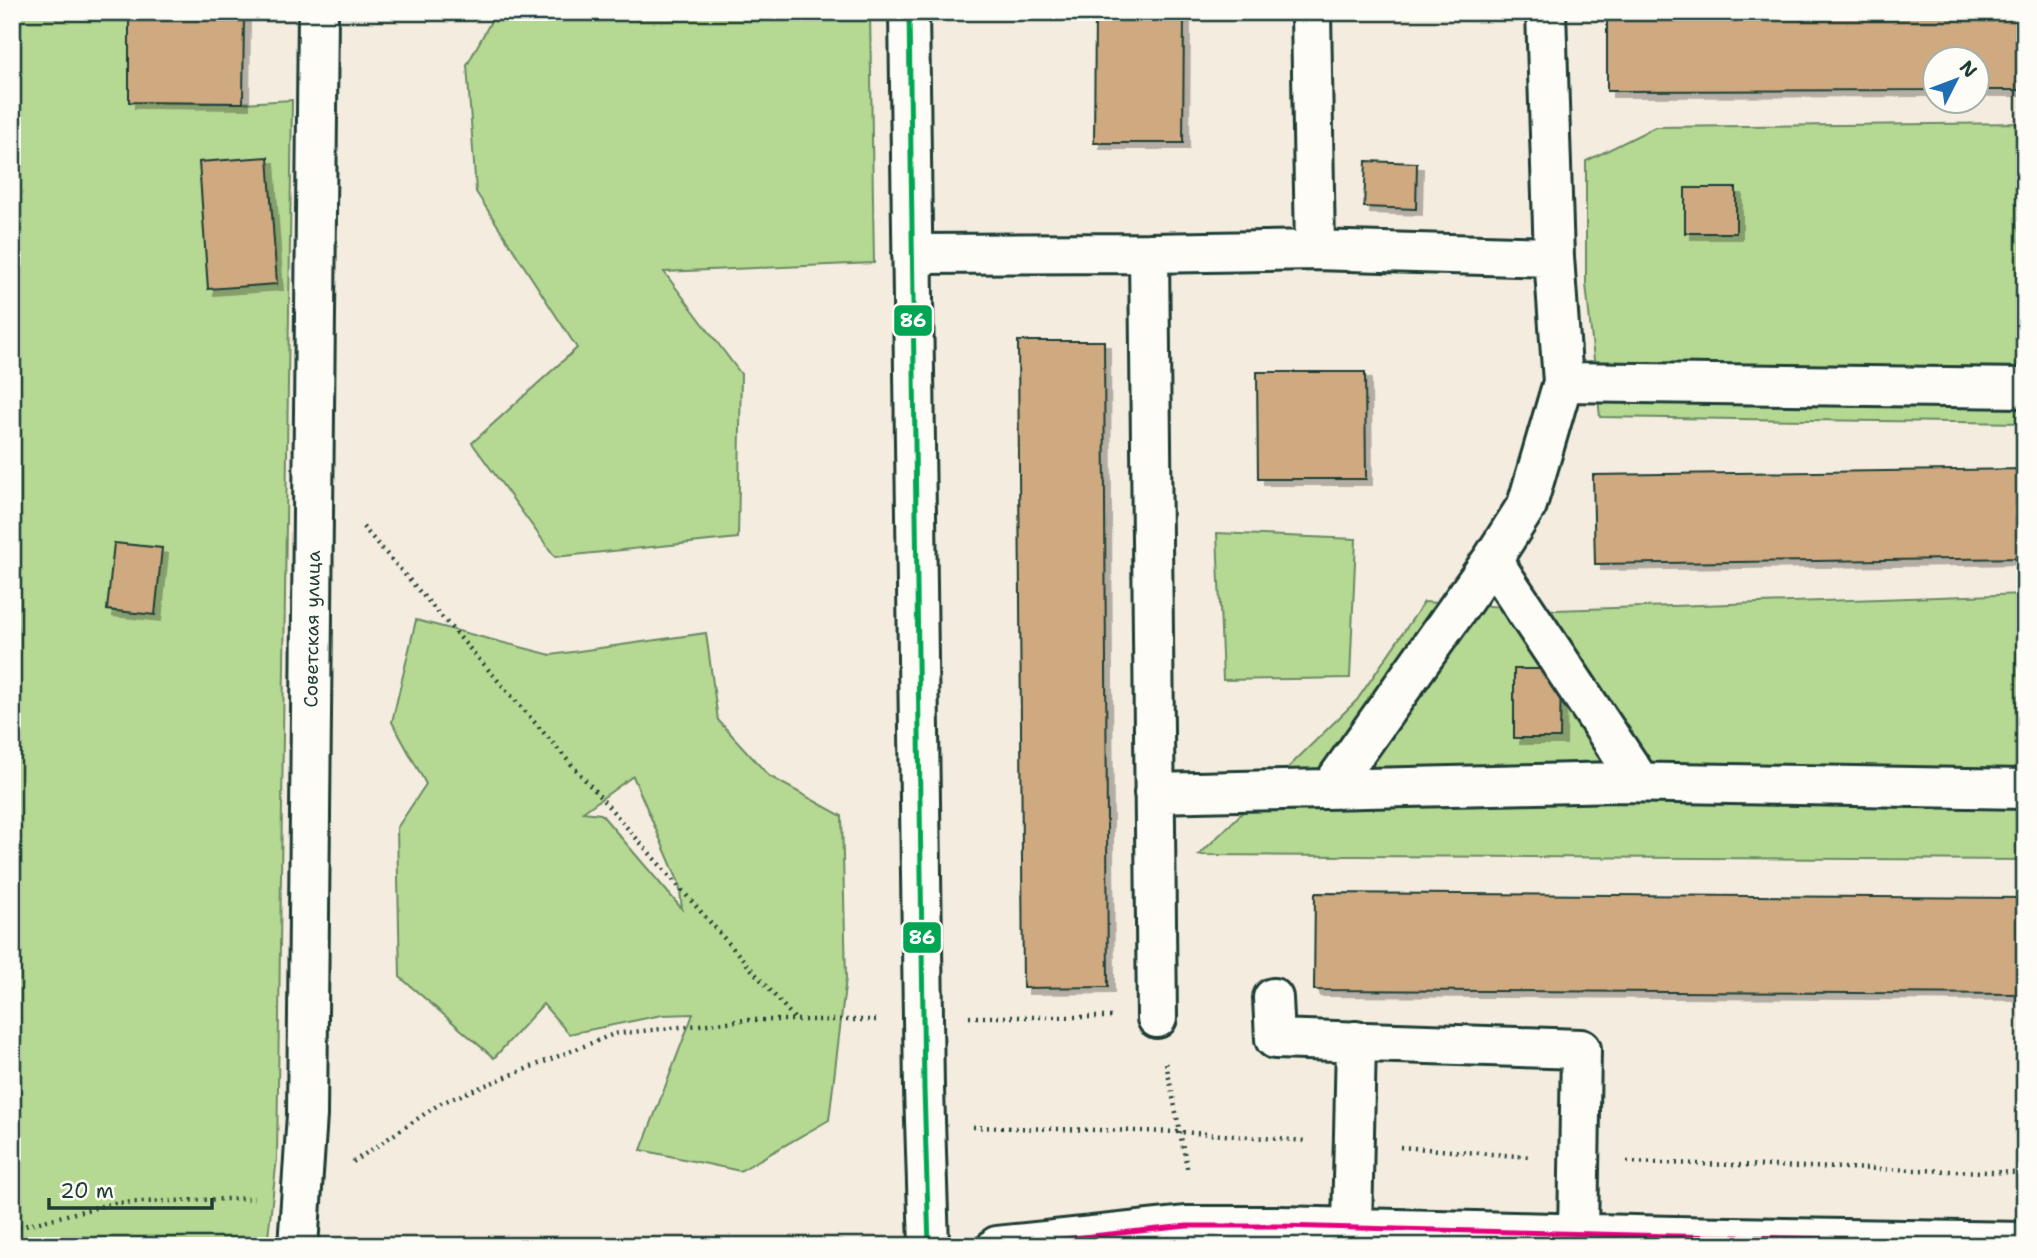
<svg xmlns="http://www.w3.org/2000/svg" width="2037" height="1258" font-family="'Shantell Sans',sans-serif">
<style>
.green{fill:#b5d893;stroke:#6a8a64;stroke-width:2;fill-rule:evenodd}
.building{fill:#cfaa81;stroke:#1f3d34;stroke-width:2;filter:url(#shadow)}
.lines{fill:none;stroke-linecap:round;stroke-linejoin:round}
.minor-casing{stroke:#1f3d34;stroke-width:44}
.path{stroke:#1f3d34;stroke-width:4.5;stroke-dasharray:2 5;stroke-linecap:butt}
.minor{stroke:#fdfcf7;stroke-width:38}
.bus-1-casing{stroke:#fdfcf7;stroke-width:10}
.bus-2-casing{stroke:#fdfcf7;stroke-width:10}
.bus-1{stroke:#00a651;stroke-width:5}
.bus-2{stroke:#e5007d;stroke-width:5}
.labels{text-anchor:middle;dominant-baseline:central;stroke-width:5;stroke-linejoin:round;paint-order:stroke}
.street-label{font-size:19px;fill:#1f3d34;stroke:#fdfcf7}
.line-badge{stroke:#fdfcf7;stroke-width:2.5}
.badge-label{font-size:19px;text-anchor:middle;font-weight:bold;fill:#fff}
</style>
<defs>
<filter id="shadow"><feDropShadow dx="6" dy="6" stdDeviation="0" flood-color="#0004"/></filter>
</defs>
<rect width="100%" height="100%" fill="#f4ecdf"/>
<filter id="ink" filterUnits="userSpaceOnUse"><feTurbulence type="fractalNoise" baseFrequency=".0143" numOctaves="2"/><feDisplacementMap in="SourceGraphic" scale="14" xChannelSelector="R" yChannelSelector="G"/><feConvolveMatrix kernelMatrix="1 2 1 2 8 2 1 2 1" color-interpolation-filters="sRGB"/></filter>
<g filter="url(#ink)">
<path class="green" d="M12 12H129V102L243 103 292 100 277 1158 267 1246H12Z
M496 12H870L874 263 664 272 741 374 738 538 555 557 472 443 577 348 476 192 467 65Z
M2025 123V423L1600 417 1586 284V161L1655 127Z
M1217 533 1356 539 1350 678 1223 680Z
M2025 594V860L1199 855 1357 700 1424 602 1556 610Z
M416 620 551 655 706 633 718 720 769 776 842 816 846 978 829 1120 740 1171 641 1150 693 1014 662 1015 569 1034 543 1004 494 1058 400 977 397 828 426 784 392 722ZM633 776 679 883 682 909 601 814 583 812Z"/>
<path class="building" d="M129 12H244L243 103 129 102Z
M1095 12H1184L1183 143H1094Z
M1607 12H2025V90H1978V60H1936V90L1607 91Z
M268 157 277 284 208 289 199 162Z
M1366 161 1417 163 1416 209 1364 207Z
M1685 188H1736V233H1685Z
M1018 341H1104L1108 987 1023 988Z
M1257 372H1365L1366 479H1258Z
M2025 469V558L1595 564 1593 475Z
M114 543 162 548 155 615 107 610Z
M1514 669H1561L1560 738H1514Z
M1315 893 2025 898V994L1314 990Z"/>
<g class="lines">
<defs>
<path id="minor" d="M909 12 924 1089 929 1246
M1315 250 1554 257
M1149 253 1157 1018
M912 254 1149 253 1315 250 1311 12
M1563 382 2025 388
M1492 560 1640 782
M1330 789 1492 560 1527 505 1563 382 1554 257 1546 12
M1154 793 1618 782 2025 789
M1273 998 1275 1039 1581 1049 1578 1234
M1352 1227 1356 1041
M298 1246 307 1115 318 12
M997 1246 1187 1226H1280L1674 1236 2025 1242"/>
</defs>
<use href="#minor" class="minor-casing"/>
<path class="path" d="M363 527 796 1020
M969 1017H1111
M1166 1063 1188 1172
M973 1127 1180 1132 1307 1141
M1400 1147 1531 1157
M353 1162 441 1103 614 1034 746 1020H876
M1627 1162 2025 1173
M12 1229 114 1203 254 1198"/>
<use href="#minor" class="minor"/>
<defs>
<path id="bus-1" d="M909 12 924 1089 929 1246"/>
<path id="bus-2" d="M997 1246 1187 1226H1280L1674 1236 2025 1242"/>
</defs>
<use href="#bus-1" class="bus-1-casing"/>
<use href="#bus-2" class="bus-2-casing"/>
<use href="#bus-1" class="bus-1"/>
<use href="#bus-2" class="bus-2"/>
</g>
</g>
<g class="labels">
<g class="street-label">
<text transform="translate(312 629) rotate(-89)">Советская улица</text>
</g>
</g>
<g class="line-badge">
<rect x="893" y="304" width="40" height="33" rx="7" fill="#00a651"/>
<rect x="902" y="921" width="40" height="33" rx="7" fill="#00a651"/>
</g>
<g class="badge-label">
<text x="913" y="327">86</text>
<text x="922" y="944">86</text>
</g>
<rect width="2037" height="1258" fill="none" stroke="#fdfcf7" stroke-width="42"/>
<rect x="21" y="21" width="1995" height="1216" fill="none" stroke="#1f3d34" stroke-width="2.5" filter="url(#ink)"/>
<g transform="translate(1956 80) rotate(48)"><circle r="33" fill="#fdfcf7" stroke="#a4b0a9" stroke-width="2"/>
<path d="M0-5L12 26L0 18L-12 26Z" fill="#1f6fb2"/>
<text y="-10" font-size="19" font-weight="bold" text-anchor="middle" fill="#1f3d34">N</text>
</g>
<path d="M49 1198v10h163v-10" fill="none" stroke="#1f3d34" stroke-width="3.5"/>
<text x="60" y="1198" font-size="21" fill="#1f3d34" stroke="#fdfcf7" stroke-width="5" paint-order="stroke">20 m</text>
</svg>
